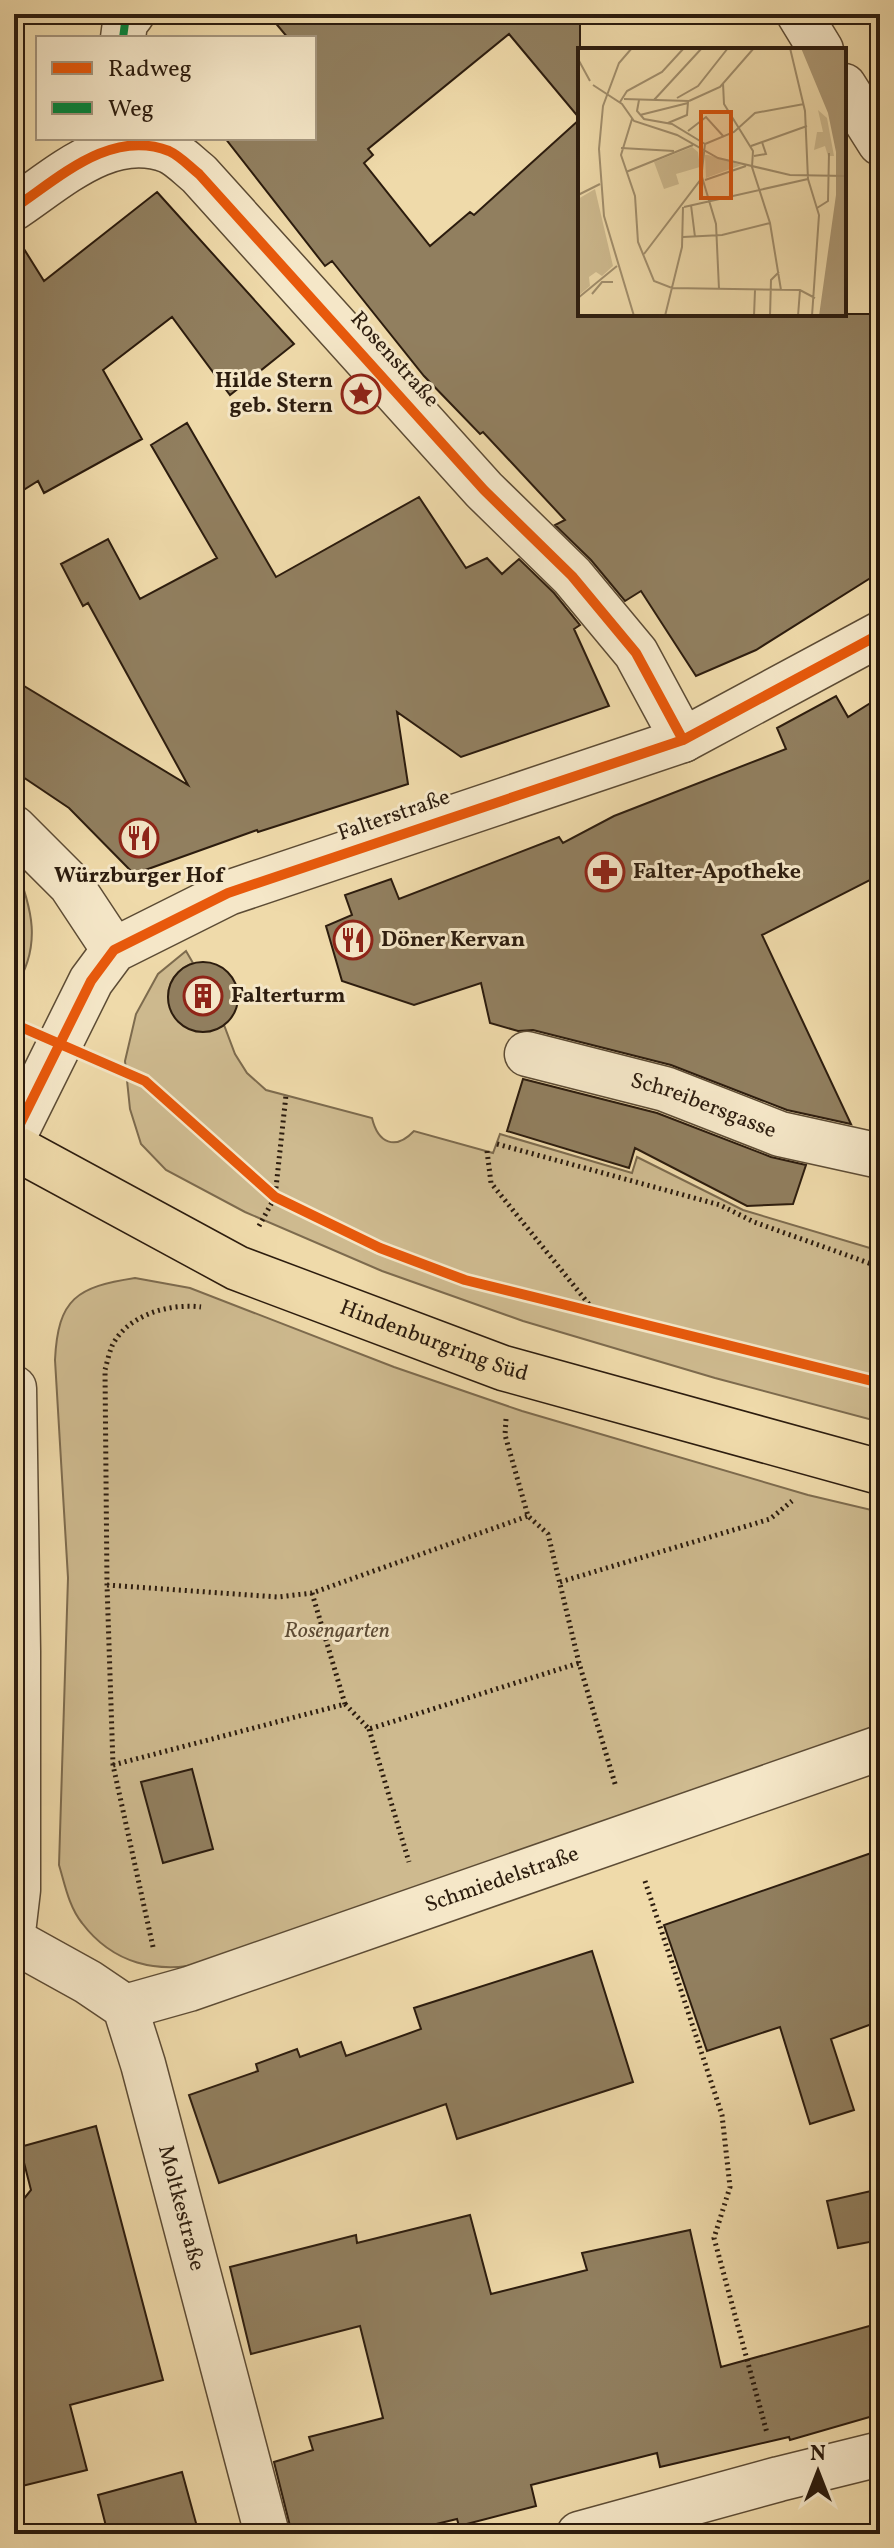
<svg xmlns="http://www.w3.org/2000/svg" width="894" height="2548" font-family="Vollkorn,serif">
<style>
.green{fill:#ceba8f;stroke:#7d6b4e;stroke-width:2}
.building{fill:#917f5f;stroke:#2c1c0e;stroke-width:2}
.lines{fill:none;stroke-linecap:round;stroke-linejoin:round}
.minor-casing{stroke:#5d4c35;stroke-width:47}
.major-casing{stroke:#2c1c0e;stroke-width:47}
.path{stroke:#2c1c0e;stroke-width:5;stroke-dasharray:2 4;stroke-linecap:butt}
.minor{stroke:#f5e7c8;stroke-width:44}
.major{stroke:#efdaaa;stroke-width:44}
.quiet{stroke:#00873e;stroke-width:8;stroke-dasharray:16 8;stroke-linecap:butt}
.cycleway-casing{stroke:#f5e7c8;stroke-width:15}
.cycleway{stroke:#e8590c;stroke-width:10}
.labels{text-anchor:middle;dominant-baseline:central;stroke-width:6;stroke-linejoin:round;paint-order:stroke}
.street-label{font-size:22px;fill:#2c1c0e;stroke:#f5e7c8}
.poi-label{font-size:22px;font-weight:bold;fill:#2c1c0e;stroke:#f5e7c8;text-anchor:start}
.park-label{font-size:22px;font-style:italic;fill:#5d4b35;stroke:#f5e7c8}
.inset-road{fill:none;stroke:#a18e6c;stroke-width:2}
.view{fill:#d5530c;fill-opacity:0.15;stroke:#d5530c;stroke-width:4}
.inset-edge{fill:none;stroke:#2c1c0e;stroke-width:4}
</style>
<rect width="100%" height="100%" fill="#efdaaa"/>
<filter id="stains"><feTurbulence type="fractalNoise" baseFrequency=".0025" numOctaves="4"/><feColorMatrix values="0 0 0 0 .2 0 0 0 0 .09 0 0 0 0 .02 0 0 0 .5 -.17"/></filter>
<radialGradient id="worn" r=".72"><stop offset=".6" stop-color="#630" stop-opacity="0"/><stop offset="1" stop-color="#630" stop-opacity=".3"/></radialGradient>
<path class="green" d="M14 863C32 907 43 946 14 989Z
M186 951 193 963C143 984 177 1051 224 1025L235 1054 247 1073 266 1090 372 1118C378 1143 395 1151 414 1131L493 1153 500 1134 632 1173 637 1157 743 1210 880 1251V1422L715 1378 523 1321 382 1271 245 1212 166 1170 141 1144 130 1109 125 1061 136 1014 158 974Z
M135 1278 190 1288 394 1367 522 1411 808 1495 880 1512V1725L205 1963C157 1974 113 1964 82 1923 69 1907 65 1885 59 1865L68 1578 55 1360C58 1298 77 1287 135 1278Z"/>
<path class="building" d="M268 14H580V119L509 34 368 149 373 155 364 163 430 246 470 212 474 215 580 119V314H880V572L756 650 696 676 641 591 625 601 591 560 555 525 565 520 483 432 480 434 424 376 332 261 325 266 225 138H314V38H288Z
M157 192 294 344 230 395 172 317 103 370 142 439 44 493 38 481 14 496V233L44 281Z
M187 423 276 577 419 497 466 568 487 558 502 574 519 559 554 593 580 625 574 629 609 706 461 757 397 712 408 784 258 832 257 830 134 874 69 808 14 771V680L188 785 88 603 83 606 61 564 108 539 140 599 217 558 151 445Z
M836 696 848 717 880 697V875L762 935 851 1124 787 1110 671 1065 533 1030 518 1031 490 1023 481 983 414 1005 342 981 326 926 352 915 345 895 391 879 399 899 559 837 563 843 614 816 786 749 777 728Z
M168 997a35 35 0 1 1 70 0a35 35 0 1 1-70 0Z
M523 1079 657 1113 771 1157 806 1165 793 1204 747 1206 635 1148 629 1168 507 1131Z
M192 1769 213 1849 163 1863 141 1782Z
M880 1850V2021L831 2039 854 2110 810 2124 780 2027 707 2051 664 1925Z
M592 1951 633 2082 457 2139 446 2104 219 2183 189 2095 258 2071 256 2064 297 2049 300 2057 341 2042 346 2056 421 2029 414 2008Z
M96 2126 163 2380 70 2405 87 2470 14 2488V2211L31 2190 20 2147Z
M880 2189V2240L838 2248 827 2201Z
M470 2215 491 2294 587 2270 582 2253 690 2230 721 2367 873 2325 880 2348V2414L790 2440 789 2437 660 2467 657 2453 531 2485 536 2506 459 2526 457 2519 395 2534H292L274 2462 313 2450 309 2437 383 2418 360 2326 251 2354 230 2267 356 2235 357 2243Z
M182 2472 199 2534H108L98 2495Z"/>
<g class="lines">
<defs>
<g id="minor">
<path d="M799 14 821 50"/>
<path d="M123 38 125 23 132 14"/>
<path d="M844 86 880 143"/>
<path d="M14 208C59 178 111 128 169 151 180 156 189 166 199 174L484 490 572 576 636 653 683 740"/>
<path d="M14 828 71 885 114 950"/>
<path id="s1" d="M527 1054 665 1089 780 1134 880 1156"/>
<path d="M14 1136 91 981 114 950 228 893 683 740 880 634"/>
<path d="M14 1388 18 1651V1890L14 1924"/>
<path id="s2" d="M14 1941 88 1982 125 2007 143 2064 267 2534"/>
<path id="s3" d="M125 2007 189 1989 880 1748"/>
<path d="M579 2534 779 2479 880 2454"/>
</g>
<g id="major">
<path id="s4" d="M14 1147 237 1268 503 1368 880 1472"/>
</g>
</defs>
<use href="#minor" class="minor-casing"/>
<use href="#major" class="major-casing"/>
<path class="path" d="M497 1144 720 1205 754 1222 880 1267
M487 1151 491 1183 596 1313
M259 1226 275 1197 286 1095
M506 1419 505 1435 528 1516 548 1534 579 1663 616 1787
M560 1582 770 1519 792 1501
M107 1585 278 1597 312 1593 528 1516
M312 1593 345 1704
M369 1729 409 1862
M113 1765 345 1704 369 1729 579 1663
M645 1881 722 2115 730 2187 714 2238 767 2433
M153 1947 113 1765 107 1585 105 1370C107 1363 109 1353 112 1346 127 1315 169 1303 201 1307"/>
<use href="#minor" class="minor"/>
<use href="#major" class="major"/>
<path class="quiet" d="M123 38 125 23 132 14"/>
<defs>
<path id="cycleway" d="M14 208C59 178 111 128 169 151 180 156 189 166 199 174L484 490 572 576 636 653 683 740
M14 1024 145 1081 275 1197 380 1248 465 1280 880 1383
M14 1136 91 981 114 950 228 893 683 740 880 634"/>
</defs>
<use href="#cycleway" class="cycleway-casing"/>
<use href="#cycleway" class="cycleway"/>
</g>
<defs>
<symbol id="sight-ring" viewBox="-11 -11 22 22"><circle r="9.5" fill="#f5e7c8" stroke="#8f2418" stroke-width="1.5"/><path d="M0-6L1.8-2.2L6-1.7L2.9 1.2L3.7 5.4L0 3.3L-3.7 5.4L-2.9 1.2L-6-1.7L-1.8-2.2Z" fill="#8f2418"/></symbol>
<symbol id="restaurant-ring" viewBox="-11 -11 22 22"><circle r="9.5" fill="#f5e7c8" stroke="#8f2418" stroke-width="1.5"/><path d="M-5-6h1v4h1v-4h1v4h1v-4h1v5L-1.5 .5V6h-2V.5L-5-1ZM5-6V6H3V1.5H1.5Q1.5-4 5-6Z" fill="#8f2418"/></symbol>
<symbol id="pharmacy-ring" viewBox="-11 -11 22 22"><circle r="9.5" fill="#f5e7c8" stroke="#8f2418" stroke-width="1.5"/><path d="M-2-6h4v4h4v4h-4v4h-4v-4h-4v-4h4Z" fill="#8f2418"/></symbol>
<symbol id="building-ring" viewBox="-11 -11 22 22"><circle r="9.5" fill="#f5e7c8" stroke="#8f2418" stroke-width="1.5"/><path d="M-4-6H4V6H1V3H-1V6H-4ZM-2.5-4.3h1.7v1.8h-1.7ZM.8-4.3h1.7v1.8H.8ZM-2.5-1h1.7V.8h-1.7ZM.8-1h1.7V.8H.8Z" fill="#8f2418"/></symbol>
</defs>
<g fill-rule="evenodd">
<use href="#sight-ring" x="339" y="372" width="44" height="44"/>
<use href="#restaurant-ring" x="117" y="816" width="44" height="44"/>
<use href="#pharmacy-ring" x="583" y="850" width="44" height="44"/>
<use href="#restaurant-ring" x="331" y="918" width="44" height="44"/>
<use href="#building-ring" x="181" y="974" width="44" height="44"/>
</g>
<g class="labels">
<g class="street-label">
<text transform="translate(394 360) rotate(48)">Rosenstraße</text>
<text transform="translate(394 816) rotate(-19)">Falterstraße</text>
<text stroke="none"><textPath href="#s1" startOffset="184">Schreibersgasse</textPath></text>
<text stroke="none"><textPath href="#s4" startOffset="464">Hindenburgring Süd</textPath></text>
<text stroke="none"><textPath href="#s3" startOffset="398">Schmiedelstraße</textPath></text>
<text stroke="none"><textPath href="#s2" startOffset="338">Moltkestraße</textPath></text>
</g>
<g class="poi-label">
<text x="333" y="381" text-anchor="end">Hilde Stern<tspan x="333" dy="25">geb. Stern</tspan></text>
<text x="633" y="872">Falter-Apotheke</text>
<text x="139" y="876" text-anchor="middle">Würzburger Hof</text>
<text x="381" y="940">Döner Kervan</text>
<text x="231" y="996">Falterturm</text>
</g>
<g class="park-label">
<text x="337" y="1631">Rosengarten</text>
</g>
</g>
<g transform="translate(578 48)">
<rect width="268" height="268" fill="#efdaaa"/>
<path d="M240 62 249 70 256 108H250L247 98 236 102 239 84H245ZM114 99 120 104 122 119 98 126 101 136 86 141 76 114ZM127 107H130L163 117 128 130ZM17 141 35 218 24 228 18 224 11 229 12 238 0 248V151Z" fill="#ceba8f"/>
<path d="M223 0 268 2V268H241L258 147V104L250 65Z" fill="#ad9975"/>
<path class="inset-road" d="M54 0 41 15 25 58 21 101 26 168 56 268M212 0 227 63 230 131 241 167 234 268M0 11 12 33M145 35 146 56 175 103 174 119 192 175 203 242M15 37 44 56 56 73 99 87 140 110 212 127 268 128M99 50 120 38 150 0M46 51 111 53M61 52 59 63 66 71 94 76 127 96M76 52 124 0M111 53 142 39 176 0M42 54 49 43 84 24 106 0M62 67 110 55M54 71 43 107 57 148 60 194 76 233 94 240 222 242 237 250M90 75 109 67 110 54M110 83 128 69 146 89M173 98 229 78M43 100 96 103M176 108 188 106 184 94M48 124 115 97M124 129 138 176 141 241M127 132 168 118M0 147 22 136M113 157 117 189M106 159 230 131M239 160 250 153 251 105M105 189 144 187 192 175M66 206 123 131 127 96 156 84 177 65 226 56M14 246 24 234H35M0 250 39 218M87 268 104 199 105 159M176 268 177 242M192 268 193 232 201 224M220 268 222 242"/>
<path class="view" d="M123 64H153V150H123Z"/>
<rect width="268" height="268" class="inset-edge"/>
</g>
<rect width="894" height="2548" fill="none" stroke="#efdaaa" stroke-width="48"/>
<rect x="16" y="16" width="862" height="2516" fill="none" stroke="#2c1c0e" stroke-width="4"/>
<rect x="24" y="24" width="846" height="2500" fill="none" stroke="#2c1c0e" stroke-width="2"/>
<rect x="36" y="36" width="280" height="104" fill="#f5e7c8" stroke="#a5967e" stroke-width="2"/>
<rect x="52" y="62" width="40" height="12" fill="#e8590c" stroke="#a5967e" stroke-width="2"/>
<text x="108" y="76" font-size="24" fill="#2c1c0e">Radweg</text>
<rect x="52" y="102" width="40" height="12" fill="#00873e" stroke="#a5967e" stroke-width="2"/>
<text x="108" y="116" font-size="24" fill="#2c1c0e">Weg</text>
<g transform="translate(818 2472)" stroke="#f5e7c8" stroke-width="6" paint-order="stroke">
<path d="M0-6L14 30L0 20L-14 30Z" fill="#2c1c0e"/>
<text y="-12" font-size="22" font-weight="bold" text-anchor="middle" fill="#2c1c0e">N</text>
</g>
<rect width="100%" height="100%" filter="url(#stains)"/>
<rect width="100%" height="100%" fill="url(#worn)"/>
</svg>
